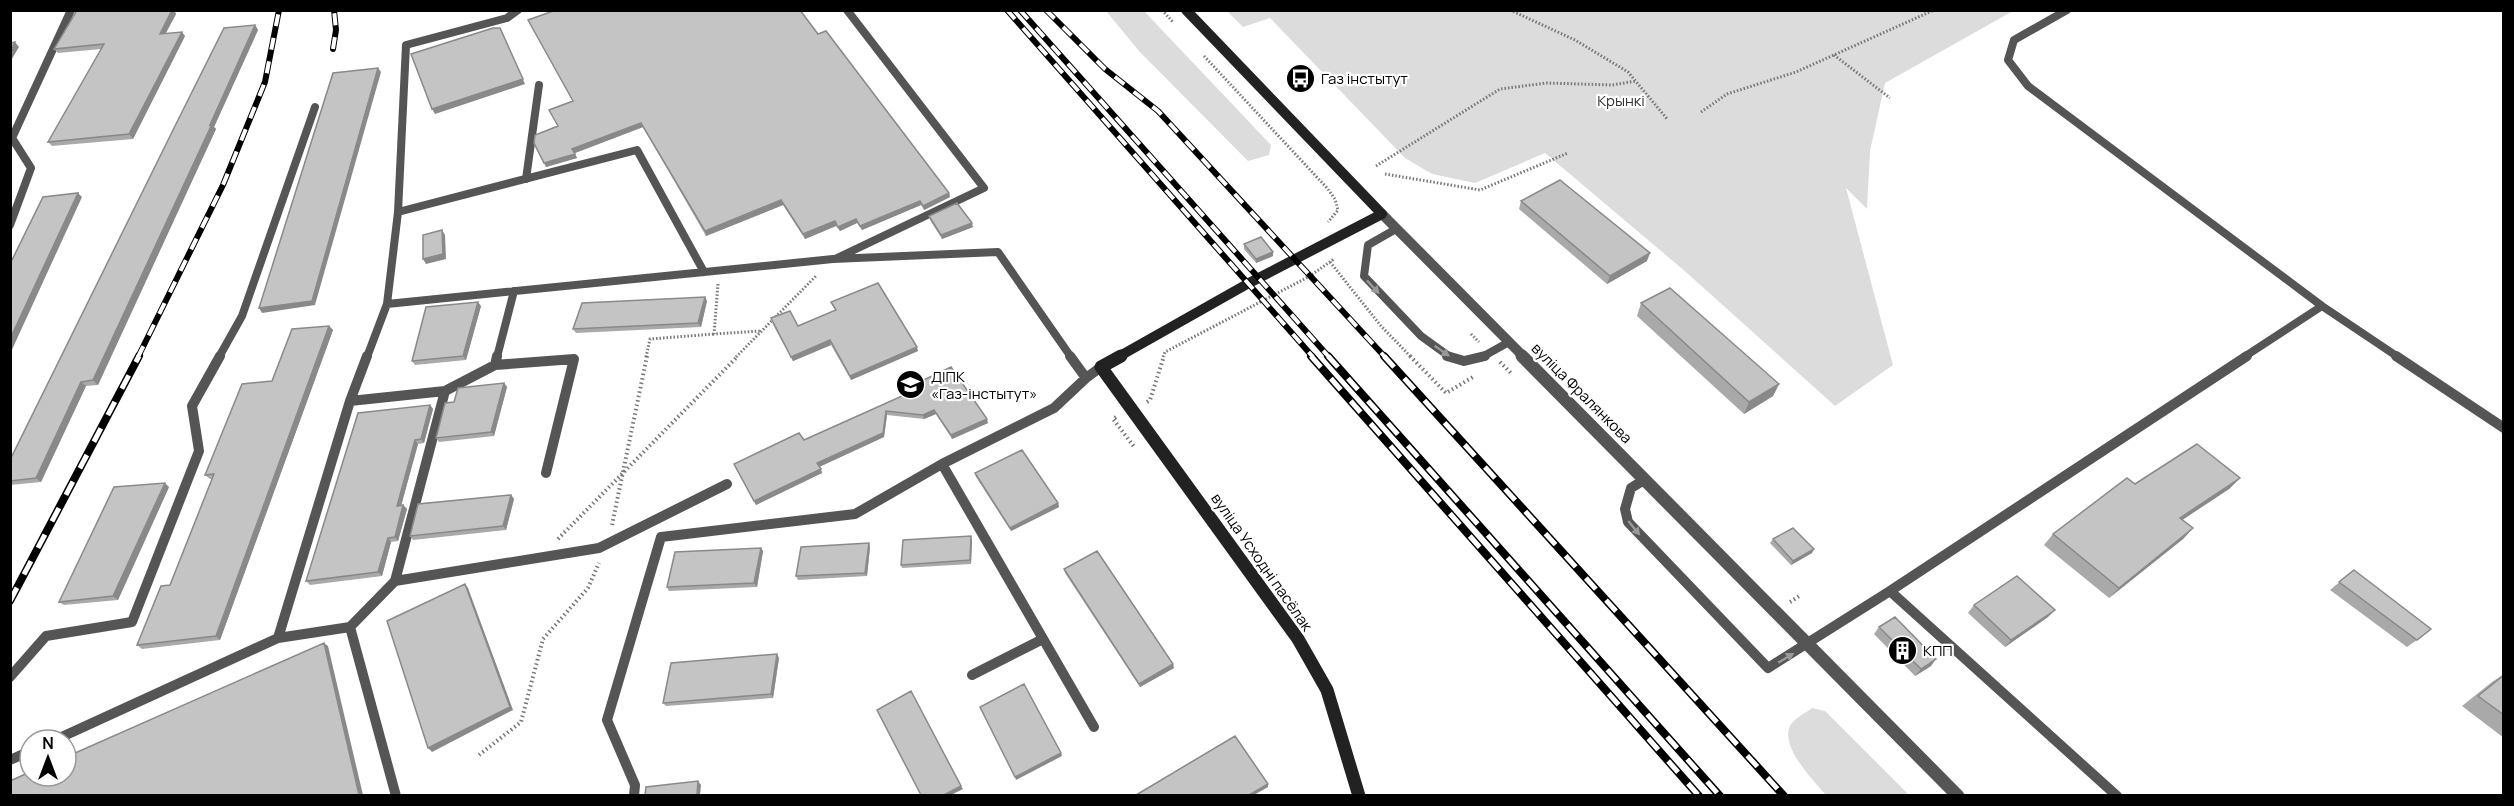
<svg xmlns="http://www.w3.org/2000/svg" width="2514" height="806" font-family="Manrope,sans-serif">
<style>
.green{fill:#dcdcdc}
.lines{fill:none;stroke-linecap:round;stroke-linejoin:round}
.path-far1{stroke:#777;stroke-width:3;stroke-dasharray:1.5 2;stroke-linecap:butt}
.path{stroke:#777;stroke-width:4;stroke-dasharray:1.5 3;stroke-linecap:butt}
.service-far1{stroke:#555;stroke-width:8}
.service{stroke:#555;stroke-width:10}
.tertiary-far1{stroke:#555;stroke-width:10}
.tertiary{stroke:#555;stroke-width:13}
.secondary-far1{stroke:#222;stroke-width:10}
.secondary{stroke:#222;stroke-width:13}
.rail-far1-casing{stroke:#000;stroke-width:6}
.rail-casing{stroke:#000;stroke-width:8}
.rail-far1{stroke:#fff;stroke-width:4;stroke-dasharray:12;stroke-linecap:butt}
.rail{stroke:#fff;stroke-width:5;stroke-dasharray:15;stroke-linecap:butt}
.wall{fill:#a9a9a9}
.shaded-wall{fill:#898989}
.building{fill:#c4c4c4;stroke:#898989;stroke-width:1.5}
.oneway{fill:#999}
.labels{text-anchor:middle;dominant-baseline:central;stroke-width:4.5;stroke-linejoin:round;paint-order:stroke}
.poi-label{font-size:15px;fill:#000;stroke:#fff;text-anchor:start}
.park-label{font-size:15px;fill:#333;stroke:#fff}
.street-label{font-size:15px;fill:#000;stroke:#fff}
</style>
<rect width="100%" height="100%" fill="#fff"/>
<path class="green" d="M1106 11H1144L1271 145 1269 155 1248 161 1139 51Z
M1227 11H2013L1885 83 1870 151 1867 209 1846 188 1893 365 1835 406 1687 273 1545 153 1475 183 1432 174 1405 158 1270 18 1243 27Z
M1812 708 1825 711 1909 795H1826C1813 780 1780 747 1790 726 1793 719 1806 713 1812 708Z"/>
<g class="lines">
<path class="path-far1" d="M1162 10 1173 22
M1510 10 1575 40 1628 72 1668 120
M1834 55 1890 98
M1204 56 1327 188 1335 199 1338 210 1328 222
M1701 112 1727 94 1796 72 1934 10
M1376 166 1500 89 1547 83 1612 85 1636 81
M1385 174 1480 190 1568 153
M1330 262 1381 326 1411 357
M718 284 714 334 761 331
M1471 334 1479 342
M646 357 650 339 714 334
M736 357 817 275
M1163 357 1165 352 1310 276 1334 259"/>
<path class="path" d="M1410 356 1446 393 1473 377
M1500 362 1512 374
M1147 402 1150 400 1164 356
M1116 417 1113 419 1135 448
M612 525 647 356
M558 539 738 356
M1790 602 1801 595
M479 755 521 722 543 639 588 588 599 563"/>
<path class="service-far1" d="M518 10 507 18 406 45 398 212 387 304 833 259 998 252 1071 357
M2067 10 2014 40 2008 60 2028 86 2322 306 2244 357
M526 179 539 85
M398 212 637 150 704 272
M10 225 31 168 12 138 71 10
M1396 229 1368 245 1364 276 1421 336 1450 357
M837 258 984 188 847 10
M2322 306 2398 357
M219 357 242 316 315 107
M367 357 387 304
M497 357 514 291
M1482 357 1509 342"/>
<path class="service" d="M497 356 495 365 574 359 546 473
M1070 356 1086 378 1101 367
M1447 356 1464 361 1485 356
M2396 356 2504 428
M350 401 445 391
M942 464 1094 727
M1644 480 1631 488 1625 509 1628 522 1768 668 1890 591 2117 796
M395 581 599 548 727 484
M1890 591 2247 356
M350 627 396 796
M278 638 350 627 395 581 445 391 495 365
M972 675 1043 639
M10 677 46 636 132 622 199 451 192 406 220 356
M55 740 278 638 350 401 367 356
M10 760 30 751
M634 796 635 785 607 720 661 537 855 514 942 464 1054 408 1086 378"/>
<path class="tertiary-far1" d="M1382 214 1524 357"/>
<path class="tertiary" d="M1522 356 1958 796"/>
<path class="secondary-far1" d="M1118 357 1249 283 1382 214 1186 10"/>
<path class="secondary" d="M1121 356 1101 367 1298 639 1327 690 1359 796"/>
<defs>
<path id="rail-far1" d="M1007 10 1313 357
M1020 10 1329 357
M1046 10 1105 69 1158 111 1385 357
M333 49 336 30 334 10
M138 357 223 185 265 82 279 10"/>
<path id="rail" d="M1311 356 1699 796
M1328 356 1720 796
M1384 356 1784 796
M10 601 139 356"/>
</defs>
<use href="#rail-far1" class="rail-far1-casing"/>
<use href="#rail" class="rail-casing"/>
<use href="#rail-far1" class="rail-far1"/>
<use href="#rail" class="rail"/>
</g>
<path class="wall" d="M77 10H174L176 14 166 33 185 36 133 139 52 146 48 142 101 49 58 53 54 49Z
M255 25 258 30 214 127 216 129 98 385 86 386 41 482 10 485V460Z
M818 34 949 193 950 197 924 210 921 205 862 230 857 223 840 231 836 226 805 239 783 205 706 236 643 127 575 153 577 158 546 167 558 126Z
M1521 201 1647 261 1607 284 1519 209Z
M929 216 973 227 942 239 930 220Z
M1244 244 1273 252V256L1256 263 1244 249Z
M707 301 701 327 576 333 573 329Z
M831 302 918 351 851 380 831 345 793 361 772 323 798 326 835 310Z
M1641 303 1779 384 1773 396 1744 414 1637 316Z
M481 306 466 360 415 365 412 361Z
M329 326 333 330 220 640 142 649 137 645 170 585 212 479H210L205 475 272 381Z
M504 383 507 387 494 436 439 442 436 438 454 402Z
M917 383 988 423 952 439 936 414 924 419 887 415 884 437 819 467 822 473 756 505 734 464 804 440 919 388Z
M430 405 433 409 424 443 418 444 401 505H403L407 509 398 541 391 542 382 576 310 585 306 581Z
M975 473 1058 503 1059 507 1011 531 976 477Z
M2240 478 2229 489 2182 520 2193 528 2183 539 2109 598 2044 545 2053 534 2135 484Z
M169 487 118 600 64 605 59 602Z
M511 495 514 499 506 530 413 540 410 536Z
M1773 539 1812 553 1791 565 1770 543Z
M972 540 971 564 902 568 901 565Z
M870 547 867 576 798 580 796 576Z
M761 548 763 551 757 587 669 591 667 587Z
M1064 569 1174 668 1140 687 1065 573Z
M2354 570 2417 640 2407 647 2330 590Z
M1974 605 2048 617 2005 647 1968 613Z
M1879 627 1931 666 1915 676 1874 634Z
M779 658 773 698 666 706 663 703Z
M2504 674V738L2462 706 2492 682Z"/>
<path class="shaded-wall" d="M172 10H174L176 14 163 38 160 34Z
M255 25 258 30 214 127 216 129 98 385 93 380Z
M500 28 525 84 435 114 432 109Z
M182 32 185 36 133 139 129 134Z
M15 42 19 47 10 62V51Z
M378 68 381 72 315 305 262 313 259 308Z
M641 123 643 127 575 153 572 149Z
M575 154 577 158 546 167 544 163Z
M78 193 82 197 10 354V339Z
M949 193 950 197 924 210 923 206Z
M781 200 783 205 706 236 705 231Z
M920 201 921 205 862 230 860 226Z
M856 219 857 223 840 231 838 227Z
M835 221 836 226 805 239 803 234Z
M972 223 973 227 942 239 941 235Z
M442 230 445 235 446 259 426 264 423 259Z
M1273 252V256L1256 263V259Z
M1650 253 1647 261 1607 284 1610 276Z
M705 297 707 301 701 327 698 323Z
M478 302 481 306 466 360 463 356Z
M329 326 333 330 220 640 216 636Z
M830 340 831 345 793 361 791 357Z
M917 347 918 351 851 380 850 376Z
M81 382 86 386 41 482 36 478Z
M504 383 507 387 494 436 491 432Z
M1779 384 1773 396 1744 414 1749 402Z
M430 405 433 409 424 443 421 439Z
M934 410 936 414 924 419 923 415Z
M886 411 887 415 884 437 819 467 817 463Z
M987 419 988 423 952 439 951 435Z
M415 440 418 444 400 510 397 506Z
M821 469 822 473 756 505 754 501Z
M2240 478 2229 489 2170 528 2180 518Z
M165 483 169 487 118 600 113 596Z
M511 495 514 499 506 530 503 526Z
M1058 503 1059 507 1011 531 1010 528Z
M403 505 407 509 398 541 395 537Z
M2193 528 2183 539 2109 598 2119 588Z
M971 536 972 540 971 564 970 560Z
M388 538 391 542 382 576 378 572Z
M869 543 870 547 867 576 865 573Z
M761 548 763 551 757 587 754 583Z
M1814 549 1812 553 1791 565 1793 561Z
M465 584 468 588 513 710 432 752 428 748Z
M2055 610 2048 617 2005 647 2011 640Z
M324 643 328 646 363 795H359Z
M777 654 779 658 773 698 771 694Z
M1936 659 1931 666 1915 676 1921 669Z
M1173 664 1174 668 1140 687 1139 684Z
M1061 753 1062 756 1016 780 1015 777Z
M698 781 701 785 700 795H697Z
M1268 784V787L1254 795H1249Z
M961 786 963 789 951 795H944Z"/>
<path class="building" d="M77 10H172L160 34 182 32 129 134 48 142 104 44 54 49Z
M556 10H800L818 34 826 31 949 193 923 206 920 201 860 226 856 219 838 227 835 221 803 234 781 200 705 231 641 123 572 149 575 154 544 163 534 143 535 135 558 126 549 110 573 101 528 20Z
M255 25 210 125 212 124 93 380 81 382 36 478 10 481V460L174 128 224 28Z
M493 28H500L523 79 432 109 411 54Z
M15 42 10 51V43Z
M378 68 312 301 259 308 333 73Z
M1560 180 1650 253 1610 276 1521 201Z
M78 193 10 339V264L43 197Z
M957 203 972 223 941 235 929 216Z
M442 230 443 254 423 259V235Z
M1261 237 1273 252 1256 259 1244 244Z
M878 283 917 347 850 376 830 340 791 357 771 318 790 311 798 326 836 310 831 302Z
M1670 288 1779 384 1749 402 1641 303Z
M705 297 698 323 573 329 582 303Z
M478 302 463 356 412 361 426 307Z
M329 326 216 636 137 645 161 586 170 585 214 474 205 475 242 384 272 381 292 329Z
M951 367 987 419 951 435 934 410 923 415 886 411 883 433 817 463 821 469 754 501 734 464 799 433 804 440 920 388 917 383Z
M504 383 491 432 436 438 445 403 454 402 458 388Z
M430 405 421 439 415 440 397 506 403 505 395 537 388 538 378 572 306 581 358 413Z
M2197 444 2240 478 2180 518 2193 528 2119 588 2053 534 2127 478 2135 484Z
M1022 450 1058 503 1010 528 975 473Z
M165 483 113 596 59 602 114 487Z
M511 495 503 526 410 536 418 504Z
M1793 528 1814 549 1793 561 1773 539Z
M971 536 970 560 901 565 903 540Z
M869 543 865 573 796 576 801 547Z
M761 548 754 583 667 587 675 552Z
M1097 551 1173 664 1139 684 1064 569Z
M2354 570 2431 629 2417 640 2339 582Z
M2017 576 2055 610 2011 640 1974 605Z
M465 584 510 707 428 748 387 621Z
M1895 617 1936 659 1921 669 1879 627Z
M324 643 359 795H10V781L30 772V776H66V757Z
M777 654 771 694 663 703 671 663Z
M2504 675V715L2478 696Z
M1024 684 1061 753 1015 777 980 707Z
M911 691 961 786 944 795H921L877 710Z
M1235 736 1268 784 1249 795H1136Z
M698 781 697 795H645L646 787Z"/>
<defs><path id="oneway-solid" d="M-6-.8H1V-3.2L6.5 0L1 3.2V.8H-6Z" transform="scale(1.5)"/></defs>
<g class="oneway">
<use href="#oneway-solid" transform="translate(1373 287) rotate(47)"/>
<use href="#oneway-solid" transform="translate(1442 351) rotate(35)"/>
<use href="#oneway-solid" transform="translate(1634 528) rotate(51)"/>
<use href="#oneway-solid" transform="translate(1786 658) rotate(-31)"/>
</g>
<defs>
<symbol id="bus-disc" viewBox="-11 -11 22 22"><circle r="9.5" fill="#000" stroke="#fff"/><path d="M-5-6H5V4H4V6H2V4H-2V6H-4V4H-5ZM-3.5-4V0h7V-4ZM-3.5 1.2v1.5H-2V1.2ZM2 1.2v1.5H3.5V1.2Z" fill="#fff"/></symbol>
<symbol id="university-disc" viewBox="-11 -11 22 22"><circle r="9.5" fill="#000" stroke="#fff"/><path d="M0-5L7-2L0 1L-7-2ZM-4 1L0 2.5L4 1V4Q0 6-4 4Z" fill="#fff"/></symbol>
<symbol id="building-disc" viewBox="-11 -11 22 22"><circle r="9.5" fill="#000" stroke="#fff"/><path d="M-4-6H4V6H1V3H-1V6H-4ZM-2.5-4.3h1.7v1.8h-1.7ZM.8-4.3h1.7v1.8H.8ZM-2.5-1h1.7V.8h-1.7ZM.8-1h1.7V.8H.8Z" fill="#fff"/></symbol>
</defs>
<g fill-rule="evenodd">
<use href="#bus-disc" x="1284" y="62" width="33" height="33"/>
<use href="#university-disc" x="894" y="368" width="33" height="33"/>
<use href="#building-disc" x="1886" y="634" width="33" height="33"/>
</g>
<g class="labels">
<g class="poi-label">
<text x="1321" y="78">Газ інстытут</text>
<text x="931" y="376">ДІПК<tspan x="931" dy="17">«Газ-інстытут»</tspan></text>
<text x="1923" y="650">КПП</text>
</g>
<g class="park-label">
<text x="1621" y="100">Крынкі</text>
</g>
<g class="street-label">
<text transform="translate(1582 393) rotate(45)">вуліца Фралянкова</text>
<text transform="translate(1262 562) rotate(55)">вуліца Усходні пасёлак</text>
</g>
</g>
<rect width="2514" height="806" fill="none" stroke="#000000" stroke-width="24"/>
<g transform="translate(48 758)"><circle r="28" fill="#ffffff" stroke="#999999" stroke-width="1.5"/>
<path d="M0-4.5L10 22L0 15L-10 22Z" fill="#000000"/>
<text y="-9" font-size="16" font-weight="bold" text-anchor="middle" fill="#000000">N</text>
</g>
</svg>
